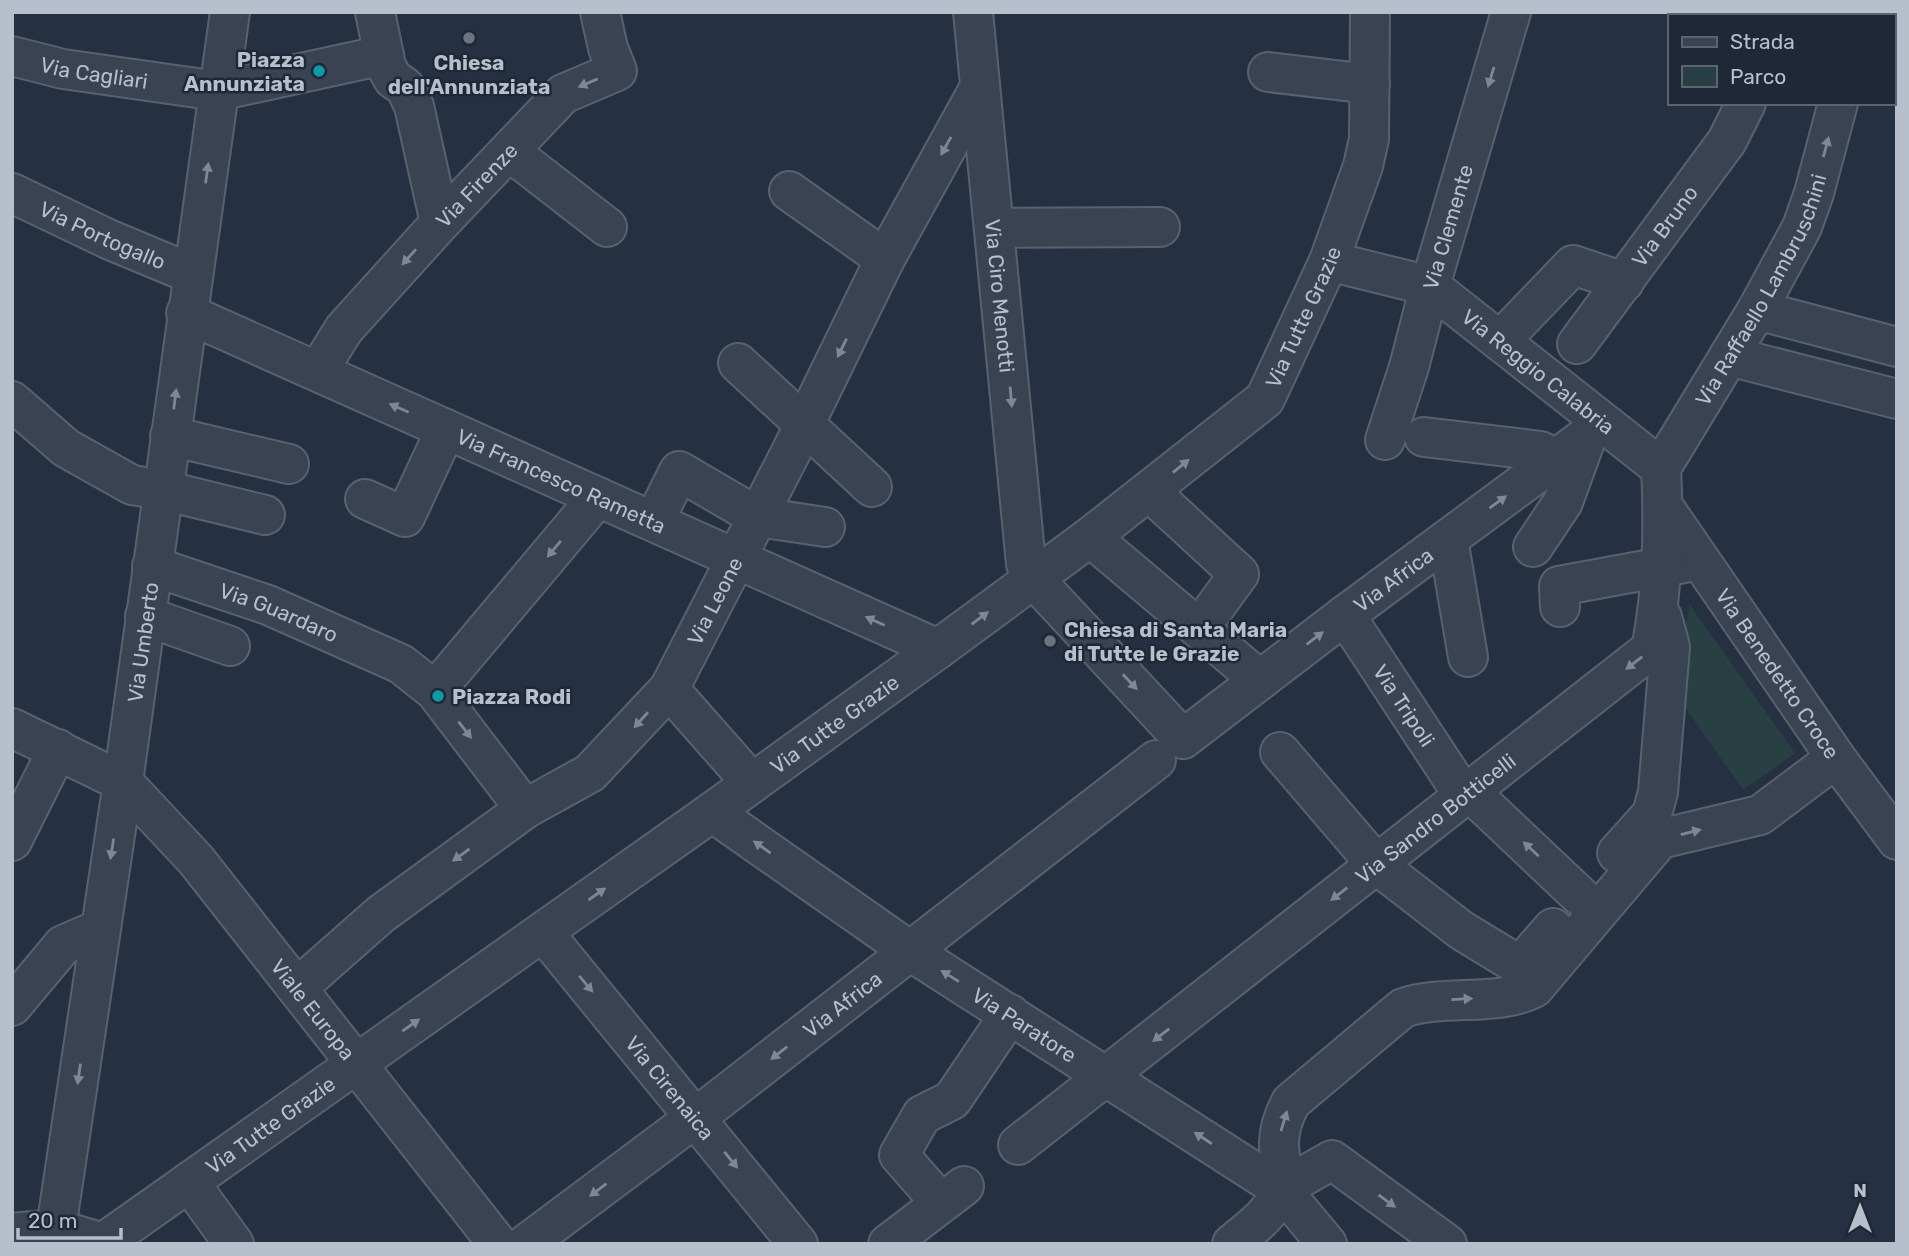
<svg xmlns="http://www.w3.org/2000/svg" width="1909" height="1256" font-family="Rubik,sans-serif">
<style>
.green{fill:#283f43}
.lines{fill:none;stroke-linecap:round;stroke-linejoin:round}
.minor-casing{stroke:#58616f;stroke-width:42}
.minor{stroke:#3a4352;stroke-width:38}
.oneway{fill:#7f8795}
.worship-dot{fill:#6b7280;stroke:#1f2837;stroke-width:2.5}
.culture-dot{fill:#0f9aa8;stroke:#1f2837;stroke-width:2.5}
.labels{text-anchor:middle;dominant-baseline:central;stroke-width:5;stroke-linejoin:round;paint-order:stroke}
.poi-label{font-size:21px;font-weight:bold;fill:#b7becc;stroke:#1f2837;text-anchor:start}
.street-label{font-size:21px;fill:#b7becc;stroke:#1f2837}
</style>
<rect width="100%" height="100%" fill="#253142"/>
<path class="green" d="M1690 605 1795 753 1743 790 1675 693 1679 650Z"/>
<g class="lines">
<defs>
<g id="minor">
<path d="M375 12 386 66 393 79 405 87 414 106 440 223"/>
<path id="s1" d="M973 12 1026 564 1033 578 1183 739 1345 615 1587 436 1599 420"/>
<path d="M1831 12 1834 16"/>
<path id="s2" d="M12 56 63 69 218 91 384 55"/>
<path d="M1268 72 1370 84"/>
<path d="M1893 81 1897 85"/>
<path d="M509 151 607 227"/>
<path d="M789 191 885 259"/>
<path id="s3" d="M12 193 108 239 192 274"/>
<path d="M995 228 1160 227"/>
<path id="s4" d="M1329 261 1430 286 1661 468"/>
<path d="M1757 310 1897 347"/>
<path id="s5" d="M186 313 938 649"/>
<path d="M1500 341 1573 265 1624 282"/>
<path id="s6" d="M1577 344 1727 141 1746 103"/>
<path d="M1729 356 1897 399"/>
<path d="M738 363 872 487"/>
<path id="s7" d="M318 371 344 329 440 223 563 94 617 71 608 48 600 12"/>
<path d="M12 401 66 448 132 485 163 490 265 515"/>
<path d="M170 436 289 464"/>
<path d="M1424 437 1541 451 1554 460"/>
<path id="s8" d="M1385 440 1409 367 1430 286 1511 12"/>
<path id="s9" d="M1661 468 1757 310 1802 227 1814 193 1838 103"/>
<path d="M1149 491 1239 574 1199 629"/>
<path d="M365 499 405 517 446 429"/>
<path id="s10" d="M1663 506 1836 758 1897 840"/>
<path d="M654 521 679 471 758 517 825 527"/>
<path d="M1090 537 1260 680"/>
<path d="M1448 539 1468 657"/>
<path d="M1533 547 1563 502 1587 436"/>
<path id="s11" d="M152 566 268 605 401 664 435 691 525 809"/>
<path d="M1560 607 1559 586 1684 563"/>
<path id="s12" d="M1345 615 1464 796"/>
<path d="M145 616 230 646"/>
<path d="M669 689 752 783"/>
<path d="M435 691 598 497"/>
<path id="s13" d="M12 728 123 782 196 860 498 1244"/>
<path d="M1280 752 1377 865 1461 930 1520 966 1553 928"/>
<path d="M1470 792 1580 896"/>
<path id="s14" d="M712 812 910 951 1281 1189 1327 1244"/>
<path d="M12 841 58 749"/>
<path d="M1617 853 1652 814 1658 792 1670 647 1662 617"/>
<path id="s15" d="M543 932 798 1244"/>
<path id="s16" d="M297 988 381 914 525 809 590 773 669 689 791 452 885 259 980 87"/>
<path d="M12 1006 63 945 100 929"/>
<path id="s17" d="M1018 1145 1651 649C1663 590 1664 528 1661 468"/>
<path d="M189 1182 234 1244"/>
<path d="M1281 1189 1332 1160 1447 1244"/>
<path d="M941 1203 899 1155 922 1115 952 1100 1010 1014"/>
<path id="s18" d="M56 1229 123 782 230 12"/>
<path id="s19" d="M12 1233 56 1229 103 1243 712 812 938 649 1090 537 1265 399 1329 261 1363 166 1369 139 1370 12"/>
<path id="s20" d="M526 1244 712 1105 1156 760"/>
<path d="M888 1244 964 1186"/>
<path d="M1232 1244C1250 1229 1276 1211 1281 1187 1284 1172 1279 1158 1279 1143 1279 1128 1284 1115 1291 1102L1403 1008C1444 994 1498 1007 1534 988L1660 839 1760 815 1836 758"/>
</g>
</defs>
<use href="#minor" class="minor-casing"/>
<use href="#minor" class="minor"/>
</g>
<defs><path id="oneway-solid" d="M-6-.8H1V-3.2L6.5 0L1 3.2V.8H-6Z" transform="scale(1.75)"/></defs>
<g class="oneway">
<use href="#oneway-solid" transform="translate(1491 77) rotate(107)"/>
<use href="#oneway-solid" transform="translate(588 83) rotate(157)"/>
<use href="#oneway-solid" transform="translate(946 146) rotate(119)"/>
<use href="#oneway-solid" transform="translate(1826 147) rotate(-75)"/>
<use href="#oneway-solid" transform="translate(207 173) rotate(-82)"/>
<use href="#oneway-solid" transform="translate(409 257) rotate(132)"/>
<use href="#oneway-solid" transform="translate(842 348) rotate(116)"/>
<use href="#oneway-solid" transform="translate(1011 397) rotate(85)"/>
<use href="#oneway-solid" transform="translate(175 399) rotate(-83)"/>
<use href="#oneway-solid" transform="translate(399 408) rotate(-156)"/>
<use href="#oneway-solid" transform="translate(1181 466) rotate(-39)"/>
<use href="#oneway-solid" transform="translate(1498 502) rotate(-36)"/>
<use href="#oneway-solid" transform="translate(554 549) rotate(130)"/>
<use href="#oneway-solid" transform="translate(980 618) rotate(-37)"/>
<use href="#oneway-solid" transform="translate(875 621) rotate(-156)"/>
<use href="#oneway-solid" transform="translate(1315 638) rotate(-37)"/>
<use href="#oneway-solid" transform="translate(1634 663) rotate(142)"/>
<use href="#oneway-solid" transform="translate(1130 682) rotate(47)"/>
<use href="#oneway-solid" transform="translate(641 720) rotate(132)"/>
<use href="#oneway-solid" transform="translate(465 730) rotate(52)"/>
<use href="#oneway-solid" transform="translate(1691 832) rotate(-14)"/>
<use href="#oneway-solid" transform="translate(762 847) rotate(-145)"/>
<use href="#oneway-solid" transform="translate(112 849) rotate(99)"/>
<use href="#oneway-solid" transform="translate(1531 849) rotate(-137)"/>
<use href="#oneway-solid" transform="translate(461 855) rotate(144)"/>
<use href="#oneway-solid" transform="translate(597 894) rotate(-35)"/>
<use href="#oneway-solid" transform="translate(1339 894) rotate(142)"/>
<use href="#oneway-solid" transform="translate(950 976) rotate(-148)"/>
<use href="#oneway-solid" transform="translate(586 984) rotate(50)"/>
<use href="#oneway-solid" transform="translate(1462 999) rotate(-3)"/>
<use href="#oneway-solid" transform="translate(411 1025) rotate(-35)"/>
<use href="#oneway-solid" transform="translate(1161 1035) rotate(142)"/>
<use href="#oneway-solid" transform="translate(779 1053) rotate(142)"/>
<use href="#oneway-solid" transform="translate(79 1074) rotate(98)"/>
<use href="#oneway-solid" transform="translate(1284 1121) rotate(-73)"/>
<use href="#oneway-solid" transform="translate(1203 1138) rotate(-147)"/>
<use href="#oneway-solid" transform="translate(731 1160) rotate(51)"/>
<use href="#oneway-solid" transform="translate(598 1190) rotate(143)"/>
<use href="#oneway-solid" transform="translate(1387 1201) rotate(36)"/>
</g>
<g class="worship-dot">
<circle cx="469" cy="38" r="7"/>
<circle cx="1050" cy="641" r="7"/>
</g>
<g class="culture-dot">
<circle cx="319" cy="71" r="7"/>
<circle cx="438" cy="696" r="7"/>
</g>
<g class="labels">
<g class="poi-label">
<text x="305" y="59" text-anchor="end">Piazza<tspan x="305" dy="24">Annunziata</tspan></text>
<text x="469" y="62" text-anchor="middle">Chiesa<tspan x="469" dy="24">dell'Annunziata</tspan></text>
<text x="1064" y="629">Chiesa di Santa Maria<tspan x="1064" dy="24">di Tutte le Grazie</tspan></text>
<text x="452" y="696">Piazza Rodi</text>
</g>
<g class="street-label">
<text stroke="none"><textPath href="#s2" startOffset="84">Via Cagliari</textPath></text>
<text stroke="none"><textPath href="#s7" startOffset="245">Via Firenze</textPath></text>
<text stroke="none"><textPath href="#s8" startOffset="222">Via Clemente</textPath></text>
<text stroke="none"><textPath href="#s6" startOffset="147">Via Bruno</textPath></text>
<text stroke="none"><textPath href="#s3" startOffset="100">Via Portogallo</textPath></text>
<text stroke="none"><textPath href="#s9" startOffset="205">Via Raffaello Lambruschini</textPath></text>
<text stroke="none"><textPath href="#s1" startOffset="285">Via Ciro Menotti</textPath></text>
<text stroke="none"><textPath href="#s19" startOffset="1620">Via Tutte Grazie</textPath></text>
<text stroke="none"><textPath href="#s4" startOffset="242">Via Reggio Calabria</textPath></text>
<text stroke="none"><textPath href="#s5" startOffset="411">Via Francesco Rametta</textPath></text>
<text stroke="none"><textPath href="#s1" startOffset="1054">Via Africa</textPath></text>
<text stroke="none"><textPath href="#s16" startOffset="579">Via Leone</textPath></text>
<text stroke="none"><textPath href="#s11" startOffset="135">Via Guardaro</textPath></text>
<text stroke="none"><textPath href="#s18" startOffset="593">Via Umberto</textPath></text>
<text stroke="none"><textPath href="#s10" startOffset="203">Via Benedetto Croce</textPath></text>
<text stroke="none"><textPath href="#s12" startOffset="108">Via Tripoli</textPath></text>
<text stroke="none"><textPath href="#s19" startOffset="990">Via Tutte Grazie</textPath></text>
<text stroke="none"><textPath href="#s17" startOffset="530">Via Sandro Botticelli</textPath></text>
<text stroke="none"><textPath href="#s20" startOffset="397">Via Africa</textPath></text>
<text stroke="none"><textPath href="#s13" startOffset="420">Viale Europa</textPath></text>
<text stroke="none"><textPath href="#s14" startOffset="378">Via Paratore</textPath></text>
<text stroke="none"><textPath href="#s15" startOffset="201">Via Cirenaica</textPath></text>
<text stroke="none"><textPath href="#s19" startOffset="298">Via Tutte Grazie</textPath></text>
</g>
</g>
<rect width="1909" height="1256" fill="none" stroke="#b7becc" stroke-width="28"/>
<rect x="1668" y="14" width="228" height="91" fill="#1f2837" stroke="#5c6473" stroke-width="2"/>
<rect x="1682" y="37" width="35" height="10" fill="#3a4352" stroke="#5c6473" stroke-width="2"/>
<text x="1730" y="49" font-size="21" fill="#b7becc">Strada</text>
<rect x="1682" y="66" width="35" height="21" fill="#283f43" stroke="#5c6473" stroke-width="2"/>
<text x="1730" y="84" font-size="21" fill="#b7becc">Parco</text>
<g transform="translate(1860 1207)" stroke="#1f2837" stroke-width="5" paint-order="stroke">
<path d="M0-5L12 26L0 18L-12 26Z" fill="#b7becc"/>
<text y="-10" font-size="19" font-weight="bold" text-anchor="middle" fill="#b7becc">N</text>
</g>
<path d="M18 1228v10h103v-10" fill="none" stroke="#b7becc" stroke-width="3.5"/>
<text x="28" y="1228" font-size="21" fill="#b7becc" stroke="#1f2837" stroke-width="5" paint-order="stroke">20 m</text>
</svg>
